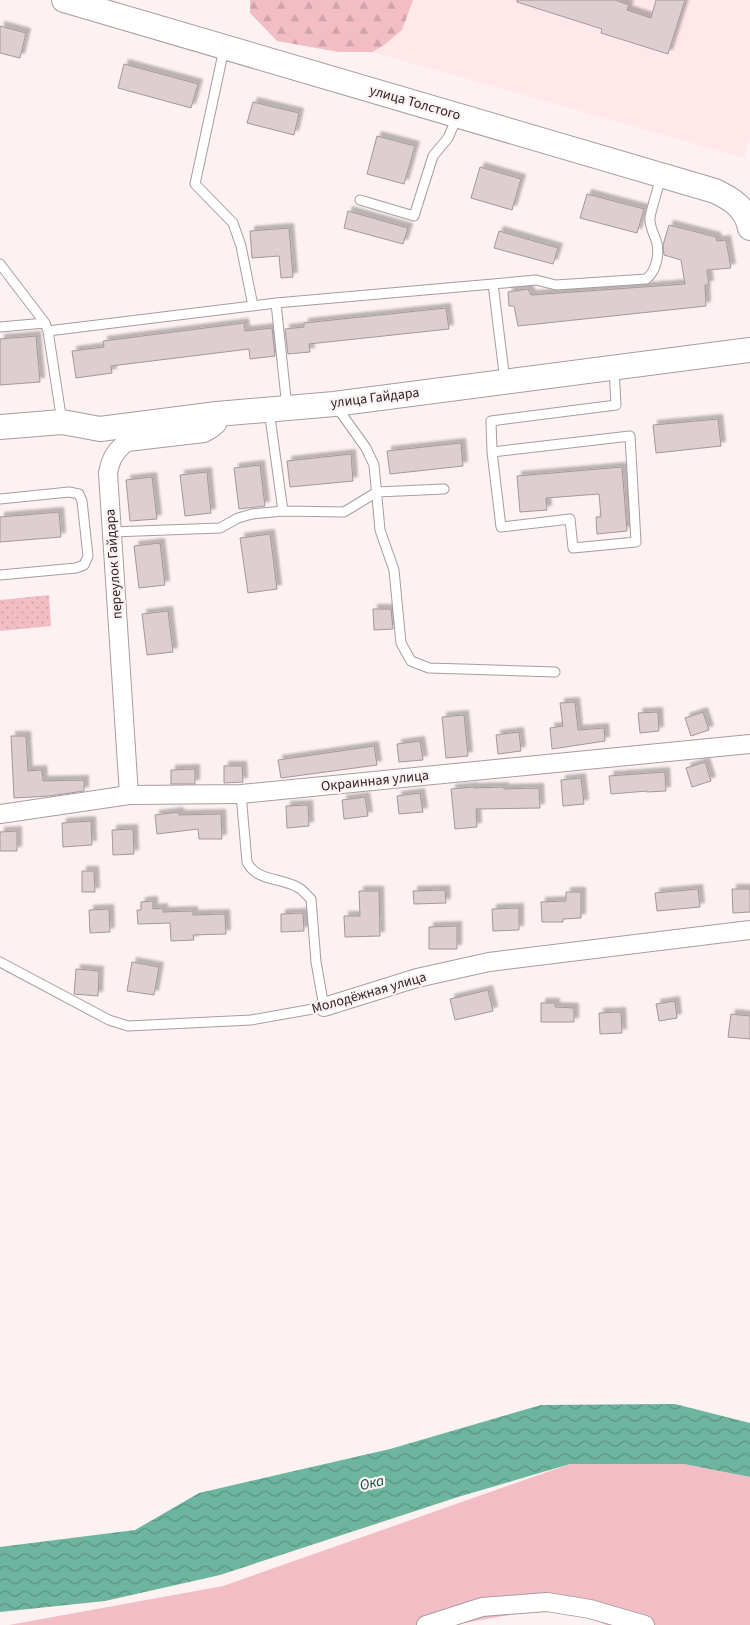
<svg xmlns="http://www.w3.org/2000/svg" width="750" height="1625" font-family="'Source Sans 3',sans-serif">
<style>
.built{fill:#ffe7ea}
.grass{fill:#f3bdc5}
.forest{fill:url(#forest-firs)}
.park{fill:url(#park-dots)}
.water{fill:url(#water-waves)}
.building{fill:#ddced0;stroke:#a59799;filter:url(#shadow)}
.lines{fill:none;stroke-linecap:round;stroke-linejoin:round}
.lane-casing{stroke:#aa9c9e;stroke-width:11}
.street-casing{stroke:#aa9c9e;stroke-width:20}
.secondary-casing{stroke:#aa9c9e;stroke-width:26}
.lane{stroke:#fff;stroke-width:9}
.street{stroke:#fff;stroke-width:18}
.secondary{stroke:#fff;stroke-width:24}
.labels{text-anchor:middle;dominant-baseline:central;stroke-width:4.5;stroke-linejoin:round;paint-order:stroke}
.street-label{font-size:14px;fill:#2c2627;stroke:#fdf1f2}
.water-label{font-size:15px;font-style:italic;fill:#0e4c3d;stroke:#fdf1f2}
</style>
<defs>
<pattern id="forest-firs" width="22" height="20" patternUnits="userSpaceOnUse" patternTransform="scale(1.25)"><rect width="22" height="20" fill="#f3bdc5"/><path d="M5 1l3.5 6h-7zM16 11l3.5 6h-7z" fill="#d0a2a9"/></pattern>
<pattern id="park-dots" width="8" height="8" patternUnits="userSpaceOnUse" patternTransform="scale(1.25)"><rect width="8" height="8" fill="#f3bdc5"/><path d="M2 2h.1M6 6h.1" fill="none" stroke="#d0a2a9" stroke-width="1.8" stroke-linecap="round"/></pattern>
<pattern id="water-waves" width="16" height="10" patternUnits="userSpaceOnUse" patternTransform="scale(1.25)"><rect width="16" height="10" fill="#6eb59f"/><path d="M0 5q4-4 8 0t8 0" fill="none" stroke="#5b9382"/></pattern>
<filter id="shadow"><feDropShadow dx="4.5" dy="-4.5" stdDeviation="1" flood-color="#0004"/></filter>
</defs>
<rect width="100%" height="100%" fill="#fdf1f2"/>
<path class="built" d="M383 0H750V139L744 158 372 52Z"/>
<path class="grass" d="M570 1464H684L750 1477V1625H606L570 1604 454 1625H9L223 1586Z"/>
<path class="forest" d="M250 0H413L402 30 383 46 372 52H339L277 41 250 13Z"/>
<path class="park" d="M49 595 51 626 0 631V600Z"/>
<path class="water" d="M675 1404 750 1423V1477L684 1464H570L458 1497 220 1575 105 1601 0 1612V1547L135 1530 199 1493 390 1449 541 1405Z"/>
<path class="building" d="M517 0H615L629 5 627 10 651 18 656 0H685L668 54 601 33 602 29 517 2Z
M0 26 26 33 20 58 0 53Z
M124 64 198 84 191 108 118 88Z
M253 102 299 113 294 135 247 123Z
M377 136 415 146 404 184 367 174Z
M480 167 521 179 512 210 471 198Z
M587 194 644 209 637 233 580 218Z
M348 211 408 228 403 244 344 228Z
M669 225 716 237 717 241 726 240 731 268 707 270 709 285H705L706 306 518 326 514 306H509L508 292 528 289 531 295 685 284 681 260 664 255 663 245Z
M289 228 293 277 281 278 279 256 252 258 250 231Z
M499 231 558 248 553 264 494 248Z
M446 308 449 329 309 344 310 352 288 354 285 329 304 327V323Z
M244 323 245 331 272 328 275 356 250 359 249 349 111 366 112 373 76 378 72 351 104 347 103 341Z
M36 336 40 382 0 385V339Z
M718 419 721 446 656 453 653 425Z
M461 443 463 466 390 474 387 451Z
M351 454 353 481 290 487 287 461Z
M260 465 265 506 239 509 234 468Z
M622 467 627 531 597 534 596 517H601L599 494 546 498 547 510 520 512 517 476Z
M207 472 211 513 185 516 180 475Z
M152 477 157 519 130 521 126 480Z
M59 512 61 537 0 542V517Z
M270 534 277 589 248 593 240 538Z
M160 543 165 585 139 588 134 546Z
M373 609H391L393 629 374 630Z
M168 611 173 652 147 655 142 614Z
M575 702 578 730 604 728 605 741 552 749 550 728 563 726 560 703Z
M658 712 659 731 640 733 638 713Z
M703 712 709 730 691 736 685 718Z
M464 715 468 756 446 758 442 717Z
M519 732 521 751 498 754 496 735Z
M11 736H26L28 771 42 770 43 781 84 780V791L49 796 14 798Z
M420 741 423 760 399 762 397 744Z
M374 746 377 765 281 778 278 760Z
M705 762 711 781 692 787 686 768Z
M224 766H242L243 782 224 783Z
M195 769V784H171V770Z
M665 772 666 791 647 792V791L611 794 609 776Z
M581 778 584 804 563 806 561 780Z
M474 787V788L504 787V789L539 788 540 808 476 809 477 827 455 829 451 789Z
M420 793 423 812 399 814 397 796Z
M365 797 368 816 344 819 342 800Z
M308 805 309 826 287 828 286 806Z
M179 812V815L221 814 222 839H199L198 829 157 834 155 815Z
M91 821 92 845 63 847 62 823Z
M133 829 134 854 113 855 112 830Z
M17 831V851H0V832Z
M82 871H94L95 892H82Z
M698 889 700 907 657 911 655 893Z
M732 889H750V912L733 913Z
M445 890 446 903 414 904 413 891Z
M359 891H379L380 936 345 937 344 916H360Z
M566 892H581V918L563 919V922H542L541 902 566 901Z
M153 901V909L163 908V912L193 911V915L225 914 226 934 193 935 194 940 171 941 170 923 138 924 137 910H141V902Z
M519 908V930L493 931 492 909Z
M109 909 110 932 90 933 89 910Z
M303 913 304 931 281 932V914Z
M457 926V949H429V927Z
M132 962 159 967 154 995 127 991Z
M76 969 99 971 98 996 74 994Z
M488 990 493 1011 455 1020 450 999Z
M675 1001 677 1018 659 1021 656 1004Z
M541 1003H555V1007L574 1008V1022H541Z
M621 1012 622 1033 600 1034 599 1013Z
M731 1014 750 1016V1039L728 1037Z"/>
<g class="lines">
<defs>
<path id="lane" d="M224 49 195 184 233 223 241 246 253 306
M360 200 414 216 433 156 448 138 458 115
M0 264 45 323 48 331 62 422
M493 284 536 280 556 285 646 279C657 271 660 252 656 240 653 232 649 225 650 217 653 203 658 189 661 176
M276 303 493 284 505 381
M0 327 45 323
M48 331 276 303 287 408
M336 406 366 448 374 465 380 530 394 570 401 643 411 661 429 668 555 672
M269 410 283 511
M492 452 630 436 636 542 573 548 570 519 501 527 492 452 491 421 616 405 614 368
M0 499 69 492 79 494 82 501 88 556 84 565 76 568 0 575
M112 532 220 528 238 518 252 514 283 511 344 512 377 492 444 489
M0 962 109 1020 128 1026 251 1020 324 1007 316 962 311 899C307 896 303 890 299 888 281 877 257 882 247 862L241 794"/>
<path id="street" d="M129 795 108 473C111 458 115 451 127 442L204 433 211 429 217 424V414
M0 814 129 795 241 794 750 744
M324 1007 417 978 489 962 750 930
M426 1625 482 1607 547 1602 590 1609 645 1625"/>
<path id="secondary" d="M64 0 715 191C732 199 746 208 750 228
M0 427 62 422 100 429 217 414 334 404 750 350"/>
</defs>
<use href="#lane" class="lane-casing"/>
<use href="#street" class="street-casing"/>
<use href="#secondary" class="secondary-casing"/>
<use href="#lane" class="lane"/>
<use href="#street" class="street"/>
<use href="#secondary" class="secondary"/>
</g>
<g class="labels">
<g class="street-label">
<text transform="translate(415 103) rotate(16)">улица Толстого</text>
<text transform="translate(375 398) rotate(-7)">улица Гайдара</text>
<text transform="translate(114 564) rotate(-94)">переулок Гайдара</text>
<text transform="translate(375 781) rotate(-6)">Окраинная улица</text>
<text transform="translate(369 993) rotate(-16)">Молодёжная улица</text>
</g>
<g class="water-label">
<text transform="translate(372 1483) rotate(-13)">Ока</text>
</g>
</g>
</svg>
